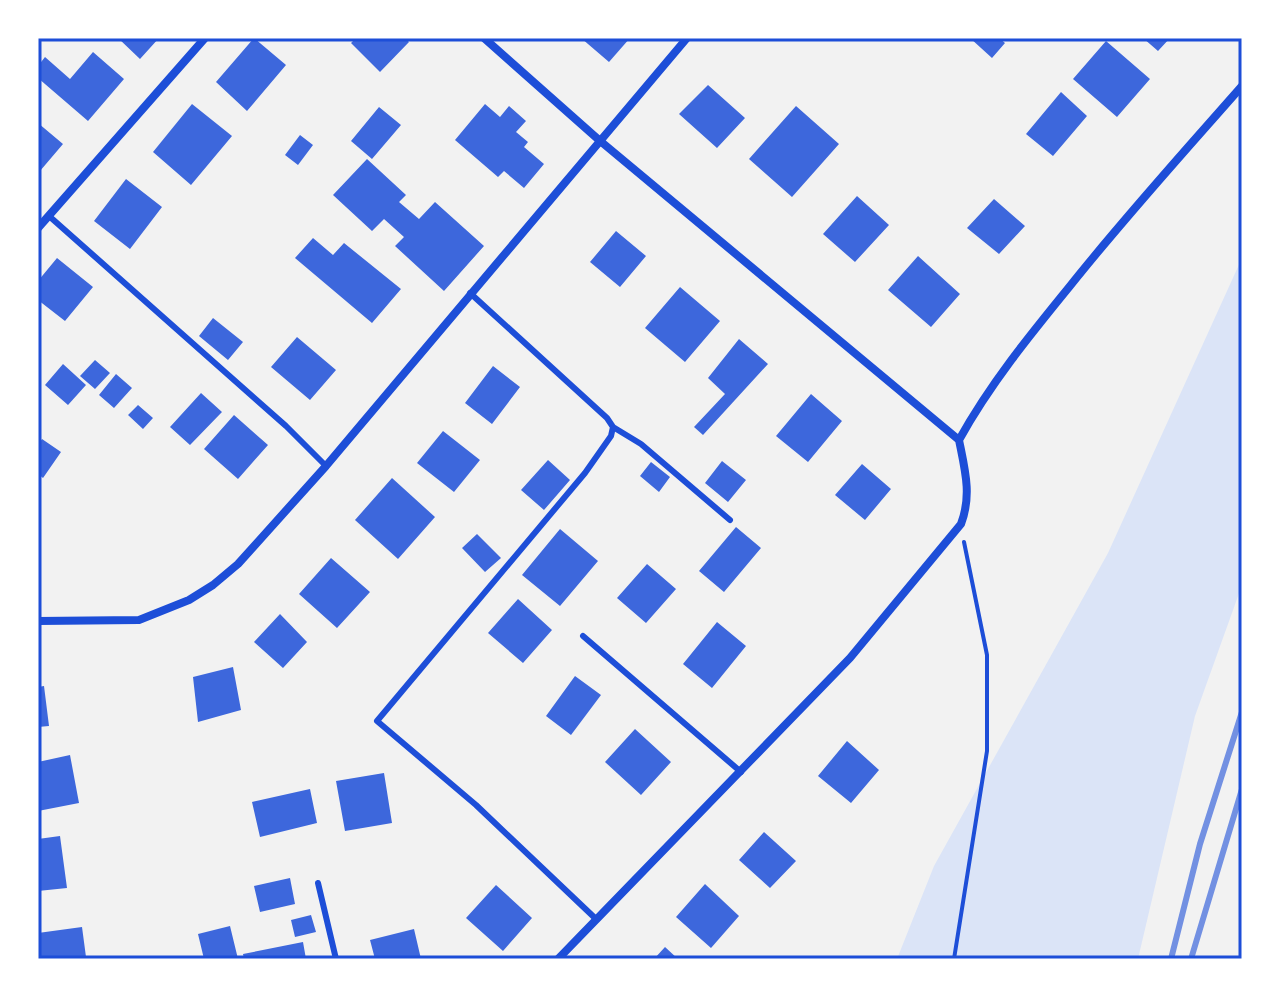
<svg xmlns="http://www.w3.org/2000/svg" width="1280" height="997" font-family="Manrope,sans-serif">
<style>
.green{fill:#dbe4f7}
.building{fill:#3d67dc}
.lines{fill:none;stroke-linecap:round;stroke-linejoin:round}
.path{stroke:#1d4ed8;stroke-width:4}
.service{stroke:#1d4ed8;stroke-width:6}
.minor{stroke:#1d4ed8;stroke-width:8}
.rail{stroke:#7290e2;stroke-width:6}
.neatline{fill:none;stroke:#1d4ed8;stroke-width:3}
</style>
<rect width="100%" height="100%" fill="#f2f2f2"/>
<path class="green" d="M1242 258V585L1195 716 1138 959H897L934 866 1108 553Z"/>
<path class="building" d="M118 38H159L140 59Z
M254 38 286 65 247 111 216 82Z
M356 38H405L409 42 380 72 351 43Z
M581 38H630L609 62Z
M970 38H999L1005 43 992 58Z
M1143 38H1170L1158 51Z
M1106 41 1150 79 1117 117 1073 79Z
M93 52 124 79 88 121 38 78V66L45 57 70 79Z
M708 85 745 118 717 148 679 114Z
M1061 92 1087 116 1053 156 1026 134Z
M192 104 232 136 191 185 153 152Z
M485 104 500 117 509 106 526 121 516 132 528 142 524 147 544 164 524 188 504 171 498 177 455 140Z
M796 106 839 144 792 197 749 159Z
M379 107 401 125 372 159 351 141Z
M38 123 63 144 40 171 38 169Z
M300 135 313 145 298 165 285 155Z
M367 159 406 195 399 202 419 219 435 202 484 246 444 291 395 246 404 237 384 219 372 231 333 195Z
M126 179 162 207 130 249 94 221Z
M857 196 889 225 855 262 823 234Z
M994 199 1025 226 999 254 967 228Z
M616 231 646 256 620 287 590 262Z
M313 238 333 255 344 243 401 289 372 323 295 258Z
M918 256 960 294 931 327 888 290Z
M57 258 93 287 65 321 38 300V281Z
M680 287 720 321 685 362 645 328Z
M213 318 243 342 228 360 199 336Z
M297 337 336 370 310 400 271 367Z
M739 339 768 364 703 435 694 427 725 394 708 378Z
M95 360 110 373 95 389 80 376Z
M63 364 86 385 68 405 45 385Z
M493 366 520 387 492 424 465 403Z
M116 374 132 388 114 408 99 395Z
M201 393 222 412 190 445 170 427Z
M811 394 842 421 808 462 776 436Z
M138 405 153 418 143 429 128 415Z
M234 415 268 445 238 479 204 449Z
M443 431 480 460 454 492 417 463Z
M42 439 61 452 43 478 38 474V445Z
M548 460 570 480 544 510 521 490Z
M722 461 746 480 728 502 705 483Z
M651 462 670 477 659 492 640 476Z
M862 464 891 489 865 520 835 495Z
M392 478 435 517 398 559 355 520Z
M736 527 761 548 724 592 699 571Z
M560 529 598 561 560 606 522 575Z
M477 534 501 558 485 572 462 548Z
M331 558 370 592 337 628 299 594Z
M647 564 676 589 646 623 617 598Z
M518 599 552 630 523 663 488 633Z
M280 614 307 642 283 668 254 642Z
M717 622 746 646 712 688 683 664Z
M233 667 241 710 198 722 193 677Z
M575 676 601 695 571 735 546 716Z
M44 686 49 726 38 727V687Z
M635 729 671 762 641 795 605 762Z
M847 741 879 770 851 803 818 776Z
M70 755 79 803 38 811V762Z
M384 773 392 823 345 831 336 781Z
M310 789 317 823 260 837 252 802Z
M764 832 796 861 770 888 739 860Z
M60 836 67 888 38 891V839Z
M290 878 295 904 260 912 254 886Z
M705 884 739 916 711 948 676 917Z
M496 885 532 918 503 951 466 918Z
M311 915 316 932 295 937 291 920Z
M230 926 238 959H204L198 934Z
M82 927 86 957 38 959V933Z
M414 929 421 959H375L370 940Z
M303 942 306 959H244L243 954Z
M665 947 678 959H654Z"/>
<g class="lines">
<path class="path" d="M954 959 987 751V655L964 542"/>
<path class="service" d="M49 216 286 426 326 466
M470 293 607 418 613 427 611 436 585 473 377 721 476 805 596 919
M613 427 641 444 730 520
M583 636 741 772
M318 883 336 959"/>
<path class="minor" d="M484 38 599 140 959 440
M38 228 205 38
M38 621 139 620 189 600 213 585 238 564 326 466 687 38
M558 959 850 658 961 524C972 495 965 470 959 440 990 384 1030 335 1070 286 1125 217 1184 152 1242 86"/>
<path class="rail" d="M1171 959 1200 844 1242 712
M1191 959 1242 789"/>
</g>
<rect width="1280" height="997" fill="none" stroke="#ffffff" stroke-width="80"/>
<rect x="40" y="40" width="1200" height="917" class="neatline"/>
</svg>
